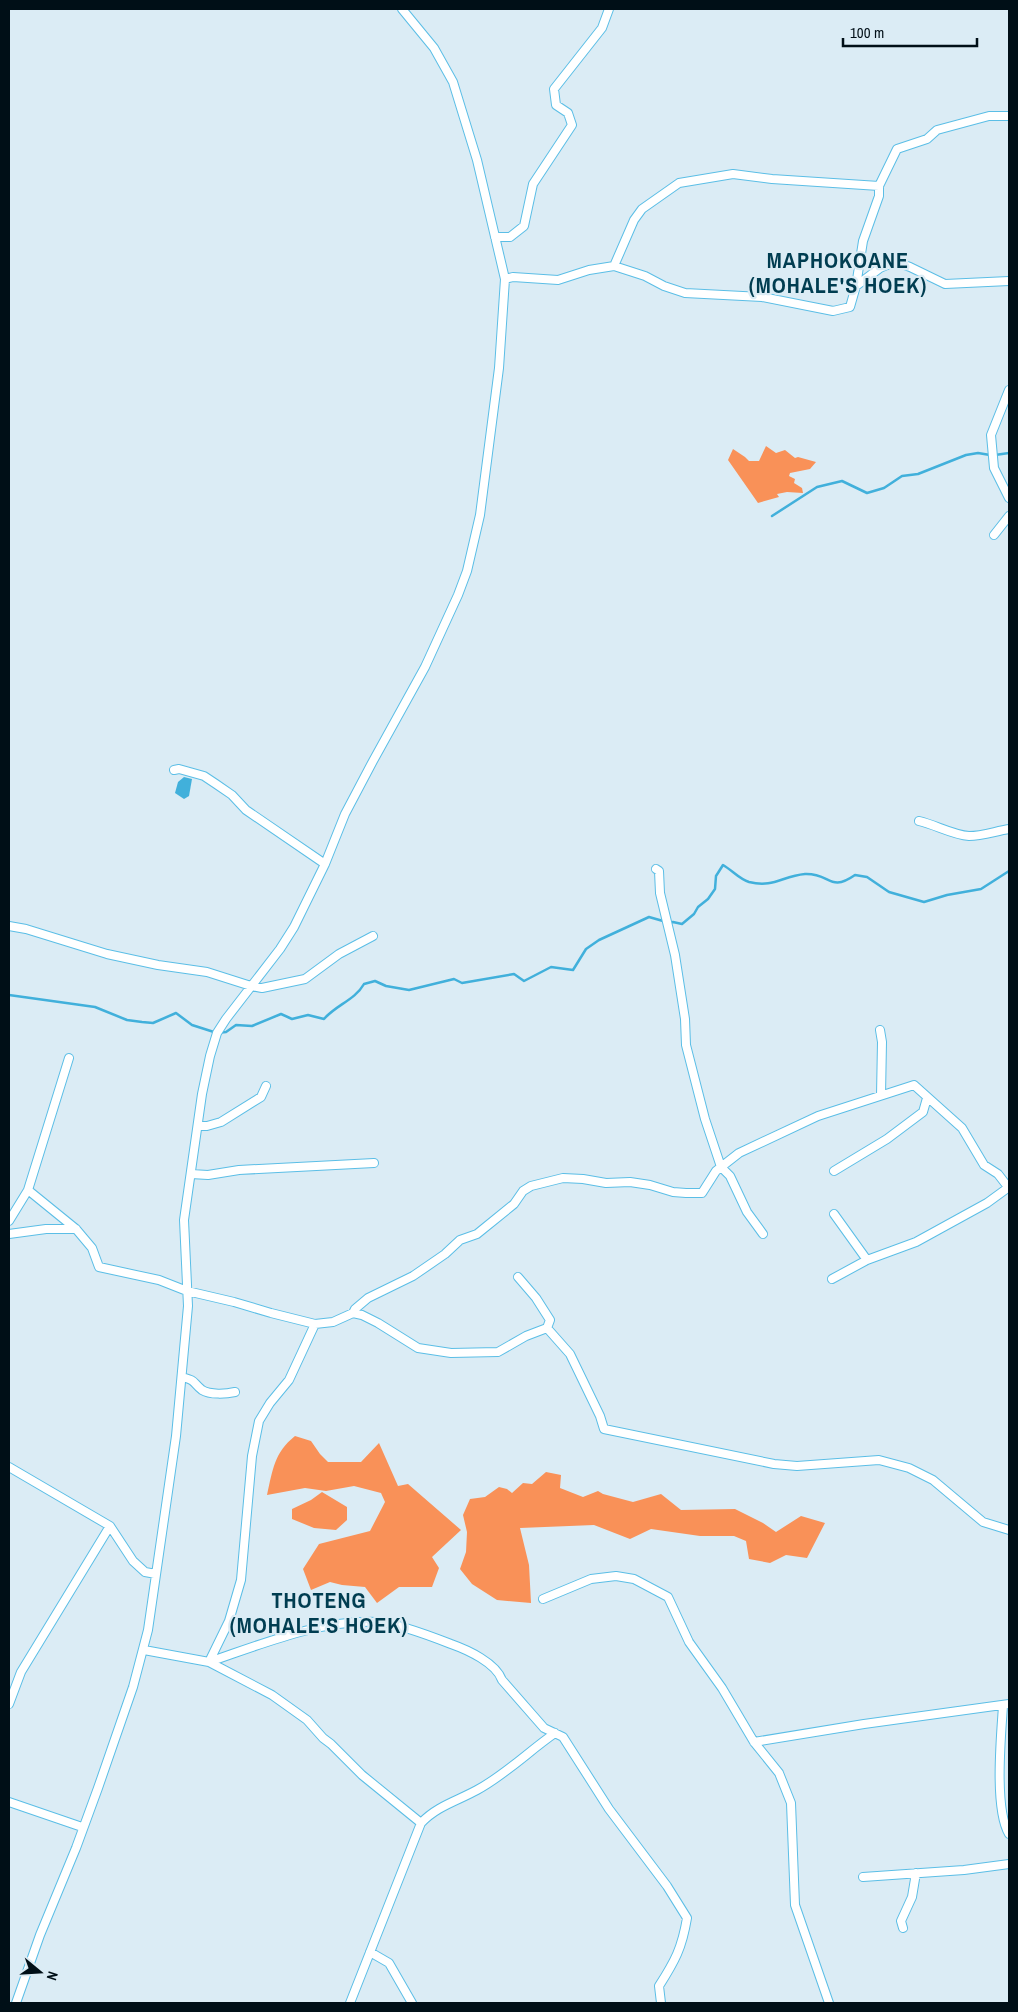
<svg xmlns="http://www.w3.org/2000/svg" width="1018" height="2012" font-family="'Archivo Narrow',sans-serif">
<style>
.forest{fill:#f99158}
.water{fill:#41b0db}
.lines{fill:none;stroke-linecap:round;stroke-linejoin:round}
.stream{stroke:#41b0db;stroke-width:2.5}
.minor-casing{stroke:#5bbee6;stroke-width:10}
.minor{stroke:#fff;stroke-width:8}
.labels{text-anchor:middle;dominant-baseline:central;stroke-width:4.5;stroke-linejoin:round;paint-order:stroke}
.district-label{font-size:22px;font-weight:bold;letter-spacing:1px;fill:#003d51;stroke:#dbecf5}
</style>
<rect width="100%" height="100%" fill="#dbecf5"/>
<path class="forest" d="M766 446 776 453 785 450 795 458 798 457 816 462 810 469 790 473 789 476 795 479 794 483 802 488 803 493 787 492 777 494 779 497 758 503 728 460 733 449 745 457 749 461H759Z
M295 1436 311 1441 320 1454 328 1462H361L379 1443 398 1486 408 1484 461 1530 432 1557 439 1568 432 1587H399L377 1603 365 1587 342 1585 330 1582 311 1590 303 1569 319 1544 370 1531 385 1502 381 1493 354 1486 326 1491 305 1488 267 1495C273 1469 274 1453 295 1436Z
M546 1472 561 1475 560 1488 583 1497 598 1491 603 1494 633 1502 661 1494 681 1510 735 1509 763 1523 776 1532 801 1516 825 1523 807 1558 786 1555 770 1563 749 1559 746 1541 734 1536H700L651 1529 630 1539 594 1525 520 1528 529 1565 531 1603 497 1600 472 1584 460 1569 466 1552 467 1532 463 1515 470 1499 485 1497 499 1487 507 1489 512 1493 523 1483 532 1484Z
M322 1492 347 1507V1520L336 1530 314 1528 292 1519V1509L311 1500Z"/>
<path class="water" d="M184 777 192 779 189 796 184 799 175 793 178 782Z"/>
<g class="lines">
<path class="stream" d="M995 455 1009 453
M772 516 817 487 842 481 867 493 884 488 902 476 918 474 966 455 978 453 990 455
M9 995 95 1007 127 1020 142 1022 153 1023 176 1013 192 1025 217 1033 226 1032 236 1025 252 1026 281 1014 292 1019 308 1015 324 1019C336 1005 355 1000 364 984L375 981 386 986 409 990 454 979 462 983 514 974 524 981 551 967 573 970 586 949 599 940 649 917 670 923 673 922 682 924 694 914 698 907 708 899 715 889 716 876 723 865C732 870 739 879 749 882 774 888 782 876 805 874 831 873 829 893 855 875L867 877 889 892 924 902 947 895 981 889 1009 871"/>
<defs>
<path id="minor" d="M495 237H510L524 226 533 184 572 125 568 113 556 105 554 89 602 28 609 9
M614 266 634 220 642 209 679 183 733 174 772 179 879 186
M505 279 513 277 558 280 589 270 614 266 645 276 664 286 685 293 762 297 833 311 850 307 856 286 880 268 892 263H899L910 267 945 284 1009 281
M856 286 863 241 879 196V186L897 149 927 139 937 130 989 116H1009
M1009 390 991 435 994 468 1009 498
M994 535 1009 516
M174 770 179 769 204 776 216 784 232 795 246 810 325 864
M919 821C936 825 953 835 969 836 982 836 996 831 1009 829
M656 869 659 871 660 893 675 955 685 1019 686 1045 705 1119 721 1167 730 1176 747 1212 763 1234
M9 926 26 929 107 954 158 965 207 972 251 986 262 988 305 979 339 954 373 936
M880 1030 882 1042 881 1095
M198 1126H207L221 1122 261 1097 266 1086
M834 1171 887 1139 923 1112 927 1098
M191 1174 208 1175 239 1170 374 1163
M28 1190 76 1229 92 1248 99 1267 159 1280 187 1291 234 1302 271 1313 315 1324 333 1322 353 1313 362 1315 378 1323 418 1348 451 1353 498 1352 526 1336 547 1328
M834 1214 867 1260
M9 1221 28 1190 69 1058
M9 1234 46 1229H76
M518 1277 536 1298 550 1320 547 1328
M832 1279 867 1260 916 1242 987 1203 1009 1187
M353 1313 355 1309 368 1298 413 1276 445 1254 460 1240 477 1234 514 1204 523 1191 531 1186 563 1178 583 1179 606 1183 630 1182 650 1185 673 1192 686 1193H702L716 1171 739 1153 818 1116 914 1085 962 1128 984 1165 998 1174 1008 1187
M547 1328 570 1354 600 1416 604 1429 774 1464 797 1466 879 1460 909 1468 933 1480 983 1522 1009 1530
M182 1377C197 1381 192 1382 202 1390 210 1395 226 1394 235 1392
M9 1467 110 1526 133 1561 145 1572 156 1574
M543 1599 591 1579 616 1576 634 1579 668 1597 689 1642 722 1688 754 1742 779 1773 791 1803 795 1905 829 2003
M144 1650 209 1662 272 1695 307 1720 323 1738 331 1744 362 1775 421 1823
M209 1662C262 1644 322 1619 378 1622 397 1623 433 1637 451 1644 468 1650 496 1663 502 1680L544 1728 563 1737 609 1809 667 1886 687 1918C682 1948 675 1961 659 1986L661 2003
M209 1662 229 1621 241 1580 252 1456 259 1421 270 1403 289 1380 315 1324
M9 1704 21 1672 110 1526
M1003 1706C1001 1736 994 1809 1009 1834
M754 1742 864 1724 1009 1704
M9 1802 82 1827
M863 1877 964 1870 1009 1864
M903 1928 901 1921 912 1897 916 1873
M370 1952 389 1963 412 2003
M16 2003 40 1935 76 1848 98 1788 133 1687 148 1630 176 1436 188 1306 184 1220 202 1094 210 1056 217 1033 226 1019 280 949 294 927 325 864 345 814 373 761 425 667 458 595 467 571 480 515 499 368 505 279 477 160 453 82 434 48 402 9
M350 2003 421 1823C437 1806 457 1801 477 1790 505 1775 529 1751 555 1733"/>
</defs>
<use href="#minor" class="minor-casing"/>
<use href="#minor" class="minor"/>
</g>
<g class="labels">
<g class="district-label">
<text x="838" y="260">MAPHOKOANE<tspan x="838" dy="25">(MOHALE'S HOEK)</tspan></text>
<text x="319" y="1600">THOTENG<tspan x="319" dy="25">(MOHALE'S HOEK)</tspan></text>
</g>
</g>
<rect width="1018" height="2012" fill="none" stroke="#000f17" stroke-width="20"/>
<g transform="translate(40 1972) rotate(108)" stroke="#dbecf5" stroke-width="4" paint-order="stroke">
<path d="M0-4L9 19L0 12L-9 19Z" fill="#000f17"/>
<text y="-8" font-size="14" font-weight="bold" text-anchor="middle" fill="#000f17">N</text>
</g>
<path d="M843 38v8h134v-8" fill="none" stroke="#000f17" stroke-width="2.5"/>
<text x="850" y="38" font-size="15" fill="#000f17" stroke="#dbecf5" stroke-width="4" paint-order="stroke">100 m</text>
</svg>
